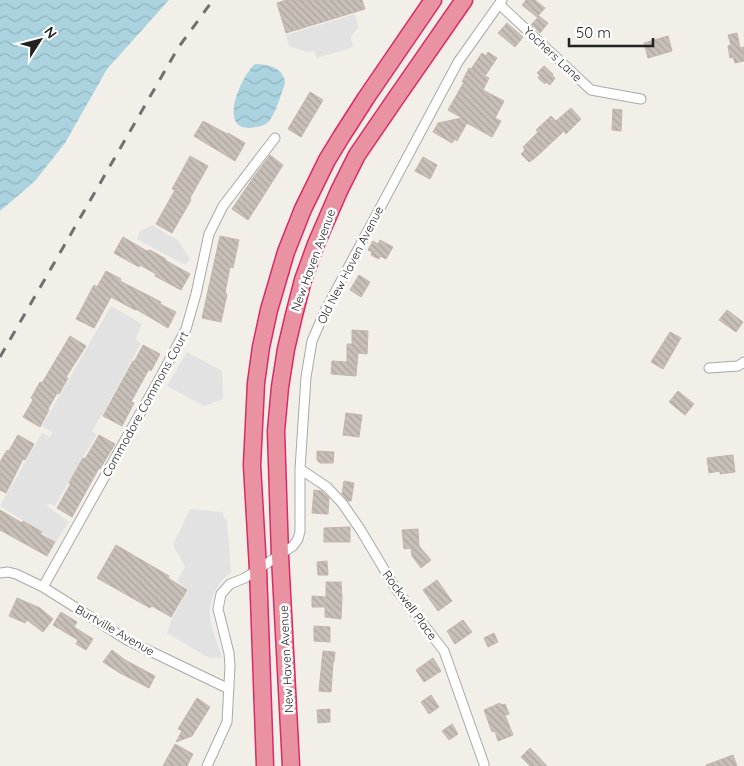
<svg xmlns="http://www.w3.org/2000/svg" width="744" height="766" font-family="Quicksand,sans-serif">
<style>
.parking{fill:#e2e2e2}
.water{fill:url(#water-waves)}
.building{fill:url(#building-back-hatch);stroke:#c4b6ab}
.lines{fill:none;stroke-linecap:round;stroke-linejoin:round}
.street-casing{stroke:#a9a9a9;stroke-width:11}
.highway-casing{stroke:#dc2a67;stroke-width:19}
.street{stroke:#fff;stroke-width:9}
.highway{stroke:#e892a2;stroke-width:16}
.rail{stroke:#707070;stroke-width:3;stroke-dasharray:10 10;stroke-linecap:butt}
.labels{text-anchor:middle;dominant-baseline:central;stroke-width:5;stroke-linejoin:round;paint-order:stroke}
.street-label{font-size:12px;fill:#222;stroke:#fff}
</style>
<defs>
<pattern id="water-waves" width="16" height="10" patternUnits="userSpaceOnUse" patternTransform="scale(1.25)"><rect width="16" height="10" fill="#aad3df"/><path d="M0 5q4-4 8 0t8 0" fill="none" stroke="#92b5bf"/></pattern>
<pattern id="building-back-hatch" width="6" height="6" patternUnits="userSpaceOnUse" patternTransform="scale(1.25)"><rect width="6" height="6" fill="#c7bfb8"/><path d="M-1 5l2 2M0 0l6 6M5-1l2 2" fill="none" stroke="#aba49e"/></pattern>
</defs>
<rect width="100%" height="100%" fill="#f2efe9"/>
<path class="parking" d="M355 14 358 28 352 35 351 39 353 46 351 48 317 58 315 52 312 51 307 52 289 46 286 35Z
M153 225 165 233 178 240 190 259 185 265 137 239 140 231Z
M111 306 142 324 136 338 137 341 141 343 103 414 100 417 92 431 97 434 55 506 50 504 46 505 69 522 56 542 0 506 42 433 50 437 53 433 42 426Z
M187 352 222 371 223 399 204 406 167 386Z
M190 509 223 512 224 518 227 520 231 573 225 577 219 584 214 594 210 608V617L212 628 222 657 211 658 204 655 167 633 172 618 188 590 177 581 185 567 173 545Z"/>
<path class="water" d="M0 0H169L107 69 65 143 35 181 0 211Z
M255 64C268 64 285 68 285 84 280 96 277 110 270 120 266 125 262 126 256 127 215 136 240 77 255 64Z"/>
<path class="building" d="M286 0H362L365 9 286 33 277 3Z
M526 0H535L545 8 537 17 522 5Z
M539 16 548 23 540 33 531 25Z
M507 23 523 37 515 47 498 33Z
M737 33 740 48 744 47V61L735 63 733 57 730 58 728 46 731 45 728 35Z
M668 36 672 51 648 58 644 43Z
M488 52 497 58 485 76 489 78 483 90 504 101 495 118 501 121 492 137 467 123 457 141 455 139 452 143 433 132 438 123 462 118 448 110 464 82H462L469 68 471 69 482 53 486 56Z
M544 66 553 74 552 75 555 78 550 85 546 82 545 84 538 78 540 75 537 73Z
M310 92 323 100 301 137 288 129Z
M571 108 581 119 566 134 564 131 535 158 529 162 521 154 525 150 523 147 538 132 536 130 551 116 556 121Z
M613 109 622 110 621 131 612 130Z
M203 121 227 134 228 133 245 143 235 161 194 136Z
M270 155 283 165 248 220 232 209 253 178Z
M190 156 208 166 190 198 191 200 172 233 156 224 175 190 172 189Z
M423 157 437 165 430 179 415 171Z
M220 236 239 240 233 268 230 267 225 293 227 294 221 322 202 318Z
M123 237 147 251 150 250 166 259 165 260 190 274 181 290 155 276 156 274 140 265 139 267 114 253Z
M380 240 393 247 386 259 380 256 379 259 371 255 372 252 368 250 373 241 378 244Z
M106 271 121 279 120 281 161 302 160 304 176 312 168 328 136 309 135 310 111 297 94 328 76 319 94 285 97 287Z
M359 275 370 282 361 297 350 290Z
M727 310 743 322 736 332 719 320Z
M352 330 368 331 367 354 358 353 356 376 331 374 332 361 347 362V344H352Z
M670 332 681 338 663 369 651 362Z
M70 336 86 346 66 377 68 378 59 394 57 393 48 409 49 410 40 427 23 417 33 400 31 398 40 382 42 383Z
M143 345 160 354 151 371 149 369 131 402 134 403 122 426 103 416 133 361 134 362Z
M678 391 694 404 685 415 669 402Z
M346 413 362 415 359 437 343 435Z
M18 435 34 444 25 460 23 459 6 493 0 490V462L7 450 8 452Z
M99 435 115 444 100 469 99 468 72 517 57 508 71 483H69L83 458 85 459Z
M317 451 334 452 333 463H320L317 460Z
M733 455 735 472 720 474V471L709 473 707 458Z
M344 481 354 483 351 501H348L342 494Z
M314 490 322 491 329 498 328 514 312 513Z
M0 510 22 523 23 521 42 532 40 534 55 542 47 556 0 530Z
M350 527V542H324V528Z
M418 529 419 546 431 560 421 568 412 556 411 548 404 549 402 530Z
M116 545 169 576 168 578 187 590 171 617 152 606 150 608 97 578Z
M327 561 328 575H318L317 562Z
M437 580 452 601 438 611 423 590Z
M326 582H341L342 597 341 619 325 617V607H312V596L326 597Z
M17 598 40 608 53 619 43 632 27 620 25 623 9 616Z
M61 612 77 622 74 627 93 639 86 650 76 644 78 640 53 625Z
M463 620 472 632 455 644 447 631Z
M314 626 330 627V642L314 641Z
M494 633 498 642 488 647 484 638Z
M112 650 125 660 155 676 149 688 120 673 103 662Z
M323 651 335 652 334 662H333L331 692 319 691Z
M433 658 441 671 424 682 416 670Z
M431 695 439 707 429 714 421 702Z
M197 698 210 707 192 736 176 742 182 731 178 729Z
M500 703 501 705 505 704 509 714 505 715 513 735 498 741 495 731 492 732 484 710Z
M330 709V722L318 723 317 710Z
M452 724 458 734 449 740 442 731Z
M175 744 193 754 187 766H163Z
M530 748 547 766H530L521 757Z
M733 755 737 766H706V765Z"/>
<g class="lines">
<defs>
<path id="street" d="M499 4 591 90 641 99
M709 368 738 366 744 362
M300 469 327 487 342 503 360 529 396 589 444 651 484 764
M0 573 8 572 16 574 43 587 127 640 229 689
M43 587 161 376 186 329 196 294 209 234 223 206 275 138
M207 766 227 722 230 666 229 653 218 609 221 594 230 584 245 578 293 546 298 539 300 531V469L306 377 312 341 325 311 458 62 502 0"/>
<path id="highway" d="M265 766 258 569 252 465 256 383 261 347 269 310 286 252 303 209 327 160 341 137 366 98 433 0
M291 766 280 556 276 431 280 387 286 349 294 315 303 280 316 244 339 191 357 155 396 98 464 0"/>
</defs>
<use href="#street" class="street-casing"/>
<use href="#highway" class="highway-casing"/>
<use href="#street" class="street"/>
<use href="#highway" class="highway"/>
<path class="rail" d="M0 357 178 48 213 0"/>
</g>
<g class="labels">
<g class="street-label">
<text transform="translate(553 54) rotate(43)">Yochers Lane</text>
<text transform="translate(313 260) rotate(-70)">New Haven Avenue</text>
<text transform="translate(350 265) rotate(-63)">Old New Haven Avenue</text>
<text transform="translate(145 404) rotate(-61)">Commodore Commons Court</text>
<text transform="translate(410 605) rotate(54)">Rockwell Place</text>
<text transform="translate(115 630) rotate(30)">Burtville Avenue</text>
<text transform="translate(286 659) rotate(-93)">New Haven Avenue</text>
</g>
</g>
<g transform="translate(40 40) rotate(54)" stroke="#ffffff" stroke-width="4" paint-order="stroke">
<path d="M0-4L9 19L0 12L-9 19Z" fill="#222222"/>
<text y="-8" font-size="14" font-weight="bold" text-anchor="middle" fill="#222222">N</text>
</g>
<path d="M569 38v8h84v-8" fill="none" stroke="#222222" stroke-width="2.5"/>
<text x="576" y="38" font-size="15" fill="#222222" stroke="#ffffff" stroke-width="4" paint-order="stroke">50 m</text>
</svg>
